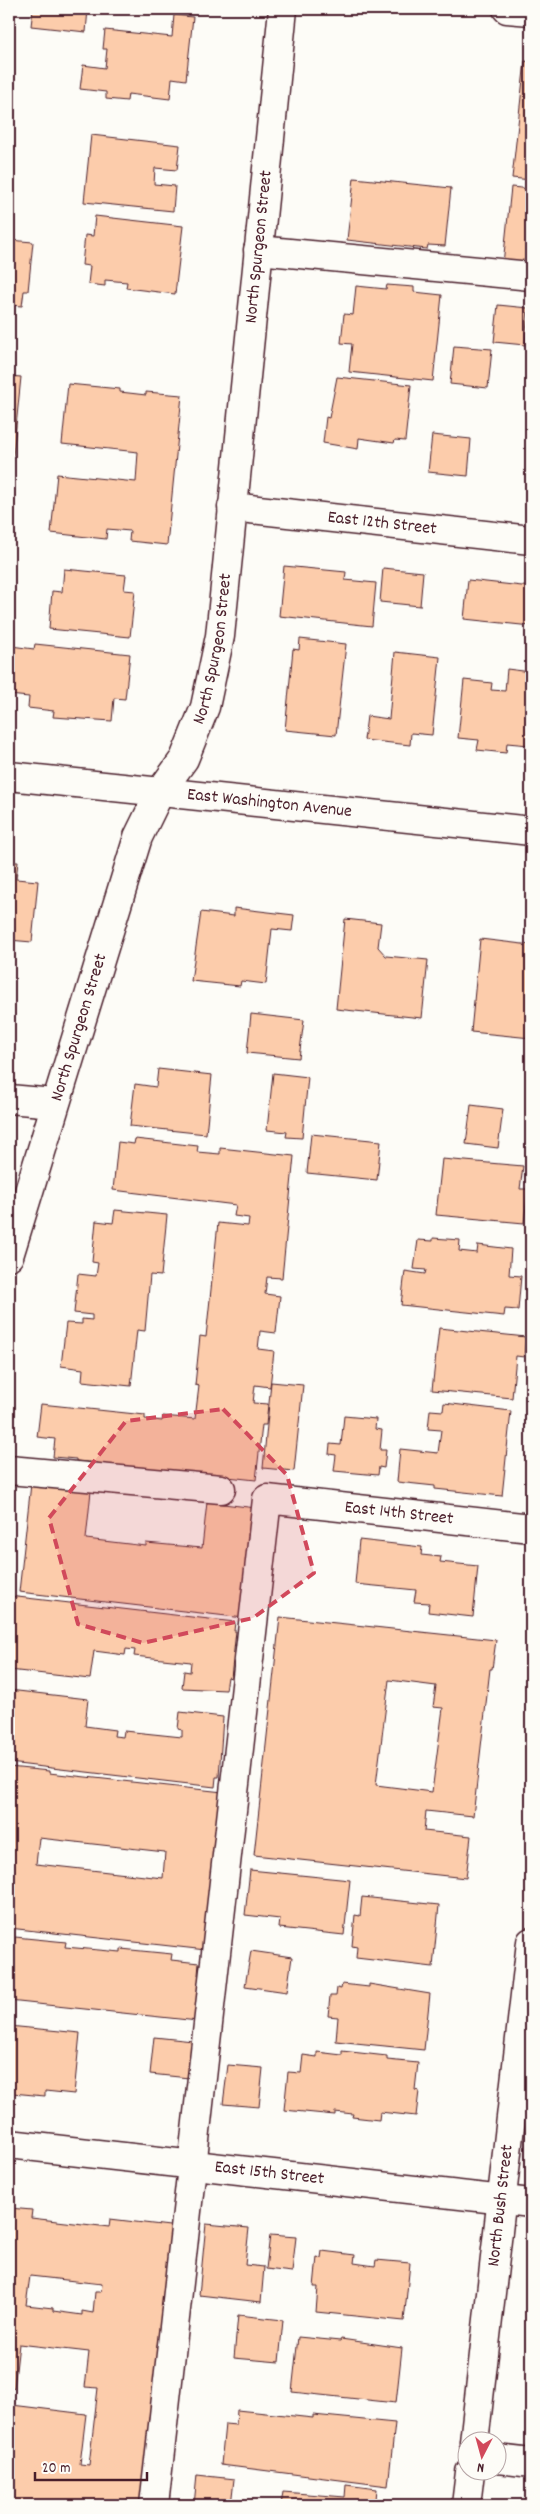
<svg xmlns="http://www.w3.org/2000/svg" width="540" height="2514" font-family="Dekko,sans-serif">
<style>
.building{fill:#fcccab;stroke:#4a1f2b;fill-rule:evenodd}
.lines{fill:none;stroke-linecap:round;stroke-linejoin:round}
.minor-casing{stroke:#4a1f2b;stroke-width:31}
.minor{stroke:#fdfcf7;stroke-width:28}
.marked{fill:#d1495b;fill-opacity:0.2;stroke:#d1495b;stroke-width:4;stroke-dasharray:10 6;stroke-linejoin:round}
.labels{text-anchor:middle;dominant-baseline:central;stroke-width:5;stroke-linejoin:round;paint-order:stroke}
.street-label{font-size:18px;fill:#4a1f2b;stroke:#fdfcf7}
</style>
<rect width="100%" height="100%" fill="#fdfcf7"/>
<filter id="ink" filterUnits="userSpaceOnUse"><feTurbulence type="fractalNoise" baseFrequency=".02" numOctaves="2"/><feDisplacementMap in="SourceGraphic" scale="10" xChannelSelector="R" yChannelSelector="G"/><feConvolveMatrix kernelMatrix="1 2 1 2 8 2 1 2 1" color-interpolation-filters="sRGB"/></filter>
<g filter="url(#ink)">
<path class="building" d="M9 9H14L9 59Z
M33 9H88L86 32 31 26Z
M174 15 193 17 186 80 172 78 170 99 128 94 127 101 106 99V92L80 89 83 65 105 68 107 49H103L105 30 172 37Z
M525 61 531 62V180L512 178Z
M9 103H13L10 132H9Z
M91 135 180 145 177 170 155 168 154 184 175 186 173 211 84 202Z
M354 178 451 188 445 246 428 245 427 249 347 240Z
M511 187 531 189V267L503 264Z
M95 216 183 226 175 294 126 288 127 282 105 280V286L88 284 90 266 82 265 85 235 93 236Z
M9 240 33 242 28 291H24L22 306 9 305Z
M387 285 414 287V292L442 295 433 381 349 372 352 344 341 343 344 314 353 315 356 286 386 289Z
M498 305 528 308 525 345 494 342Z
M454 346 492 349 488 388 450 384Z
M9 376 21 377 9 496Z
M337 377 411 385 405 441 395 440 394 443 359 438 358 449 323 443 326 417 329 418Z
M68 384 120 389V392L146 395V392L182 395 167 545 129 541 130 531 107 529 106 539 51 533 57 474 136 482 138 452 62 444Z
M432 435 471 439 468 476 428 472Z
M284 566 346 572 345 580 376 583 372 626 279 616Z
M383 568 423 572 420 606 380 602Z
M64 569 126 575 124 590 135 591 130 637 49 629 52 591 62 592Z
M468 580 531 587V626L464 619Z
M300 639 346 644 336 735 285 730 293 649 299 650Z
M35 644 130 654 125 699 114 698 112 721 53 717 54 711 28 708 29 697 9 695 11 646 34 649Z
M395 652 440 657 432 735 411 733 410 745 364 740 367 716 389 719Z
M507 669 531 672 529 745 507 743 506 753 477 750 479 740 458 738 464 680 492 683 491 690 505 691Z
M9 862H18L16 879 38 881 32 942 9 940Z
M234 908 294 915 292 931 272 929 266 984 241 981 240 986 191 981 201 912 234 916Z
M345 919 381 923 378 947 386 956 428 960 422 1018 336 1009Z
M480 939 531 945V1038L471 1032Z
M251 1014 304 1020 299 1058 247 1053Z
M158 1069 212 1075 206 1134 130 1126 135 1084 156 1087Z
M273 1073 308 1077 302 1138 286 1137 287 1132 267 1130Z
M471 1105 503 1109 498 1148 466 1144Z
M311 1134 381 1141 377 1180 307 1173Z
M135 1139 198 1146 197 1152 220 1154V1148L294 1156 282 1278 267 1277 265 1294 280 1296 276 1333 260 1331 258 1349 274 1351 270 1387 255 1385 253 1403 268 1404 266 1425H262L256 1480 76 1461V1459L53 1457 55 1439 37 1437 41 1404 145 1415V1419L162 1421 163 1416 195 1419 199 1386 195 1385 200 1336 206 1337 218 1223 248 1226 249 1218 234 1216 236 1205 113 1190 118 1142 134 1144Z
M442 1159 523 1166 520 1189H528L524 1223 436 1215Z
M115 1210 167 1215 161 1276 150 1275 145 1331 137 1330 131 1386 82 1381 83 1369 61 1366 66 1323 82 1324V1319L92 1320V1315L74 1313 78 1274 96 1276 98 1263 92 1262 96 1221 113 1223Z
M433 1238 460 1240 459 1251 477 1253 478 1245 511 1249 509 1275 521 1276 518 1310 505 1309 504 1316 401 1305 405 1271 425 1274 426 1270 414 1269 418 1240 433 1241Z
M439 1328 526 1337 524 1357 516 1356 512 1398 432 1390Z
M271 1382 303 1385 294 1471 263 1468Z
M444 1403 511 1411 502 1496 435 1489V1486L397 1482 400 1449 438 1453 441 1430 428 1429 430 1410 443 1411Z
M344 1416 376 1419 375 1429 382 1430 380 1450H386L384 1468 379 1467 378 1475 334 1471 336 1455 329 1454 330 1444 341 1445Z
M31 1484 91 1491 86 1539 146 1546V1543L202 1548 207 1502 256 1508 244 1618 19 1592Z
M359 1540 422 1547 421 1555 441 1557 440 1562 478 1566 473 1617 428 1612 429 1603 414 1602 416 1590 355 1584Z
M9 1596 235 1622 234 1631H236L231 1678 228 1677 226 1690 182 1688 184 1671 190 1672 191 1662 134 1656 135 1650 126 1649 125 1655 94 1651 90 1679 9 1670Z
M280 1617 496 1640 492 1669H490L473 1816 426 1811 424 1831 471 1836 466 1878 254 1855ZM389 1680 436 1686 433 1707 443 1708 432 1792 376 1785Z
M9 1690 88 1699 85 1726 115 1730 114 1736 123 1737 124 1731 182 1737V1730L178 1729 180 1712 223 1717 219 1777H216L215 1787 9 1763Z
M9 1767 49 1771V1773L223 1792 206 1950 9 1928ZM39 1838 165 1852 163 1878 36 1864Z
M250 1870 350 1880 344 1935 279 1928 280 1919 245 1915Z
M362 1897 439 1905 433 1967 356 1958 357 1947 352 1946 355 1915 360 1916Z
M15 1937 66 1942 65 1947 121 1952V1949L172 1954 171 1960 199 1963 198 1975H203L198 2021 9 2001V1941L14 1942Z
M251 1951 292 1957 287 1992 245 1986Z
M342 1984 369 1987V1984L430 1994 424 2050 336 2041 338 2017 328 2016 330 1996H336L337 1988 341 1989Z
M9 2026 80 2033 74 2094 45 2091V2096L12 2093V2088L9 2087Z
M154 2037 193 2041 189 2078 150 2074Z
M342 2051 387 2056V2060L418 2063 415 2090 419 2091 416 2116 380 2112 379 2120 352 2117 353 2114 335 2112V2115L284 2110 288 2072 301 2073 303 2055 317 2057V2052L342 2055Z
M228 2065 263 2068 259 2107 223 2104Z
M9 2208 32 2210 31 2218 109 2227 110 2219 178 2227 153 2505H9V2433L12 2405 86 2414 80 2464 89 2465 98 2388 85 2387 89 2352 19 2344 14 2388 9 2387ZM30 2276 102 2284 101 2292H95L93 2313 82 2311V2315L53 2311V2308L26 2305Z
M206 2224 249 2228 245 2265 264 2267 261 2302 199 2295Z
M270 2235 296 2237 292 2272 266 2269Z
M322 2251 355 2255 354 2263 375 2266 376 2260 410 2263 404 2321 316 2312 318 2287H314L317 2257 321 2258Z
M238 2315 283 2320 279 2362 234 2358Z
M298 2337 340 2341 341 2339 402 2348 396 2403 292 2392Z
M237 2410 313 2418V2415L395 2423 388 2486 221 2465 225 2424 236 2425Z
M197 2475 234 2479 231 2505H194Z
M346 2485 377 2489 376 2499H383L382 2505H281L283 2492 345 2497Z"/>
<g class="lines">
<defs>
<g id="minor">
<path d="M507 9 531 11"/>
<path d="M258 250 531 276"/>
<path id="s1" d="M232 507 531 540"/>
<path id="s2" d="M9 776 531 831"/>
<path d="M9 1099 54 1103"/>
<path id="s3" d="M9 1256 138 837 160 792 184 759 205 707 220 636 283 9"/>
<path d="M9 1470 221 1489"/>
<path id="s4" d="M9 2144 531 2203"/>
<path id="s5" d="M474 2442 531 1942"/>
<path d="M498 2459 531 2463"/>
<path id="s6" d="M154 2505 267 1499 531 1528"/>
<path d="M466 2505 470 2472"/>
</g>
</defs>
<use href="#minor" class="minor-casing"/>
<use href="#minor" class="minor"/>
</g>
</g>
<path class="marked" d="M223 1409 287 1475 314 1573 253 1618 143 1643 78 1624 49 1518 126 1421Z"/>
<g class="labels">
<g class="street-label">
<text stroke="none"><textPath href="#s3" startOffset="1049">North Spurgeon Street</textPath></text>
<text stroke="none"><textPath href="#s1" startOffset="151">East 12th Street</textPath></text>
<text stroke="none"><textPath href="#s3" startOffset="644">North Spurgeon Street</textPath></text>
<text stroke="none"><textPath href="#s2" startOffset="262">East Washington Avenue</textPath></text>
<text stroke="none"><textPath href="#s3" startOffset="239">North Spurgeon Street</textPath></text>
<text stroke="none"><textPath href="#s6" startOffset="1145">East 14th Street</textPath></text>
<text stroke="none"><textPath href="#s4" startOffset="262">East 15th Street</textPath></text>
<text stroke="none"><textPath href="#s5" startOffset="238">North Bush Street</textPath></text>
</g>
</g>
<rect width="540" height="2514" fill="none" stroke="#fdfcf7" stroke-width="30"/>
<rect x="15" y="15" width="510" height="2484" fill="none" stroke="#4a1f2b" stroke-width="2" filter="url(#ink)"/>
<g transform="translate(482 2456) rotate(186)"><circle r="24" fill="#fdfcf7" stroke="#b5a4a5"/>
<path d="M0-4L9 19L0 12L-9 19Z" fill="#d1495b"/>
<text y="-8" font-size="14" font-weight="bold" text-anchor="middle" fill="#4a1f2b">N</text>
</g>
<path d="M35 2472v8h112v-8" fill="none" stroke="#4a1f2b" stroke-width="2.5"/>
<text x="42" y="2472" font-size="15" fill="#4a1f2b" stroke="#fdfcf7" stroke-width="4" paint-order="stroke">20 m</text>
</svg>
